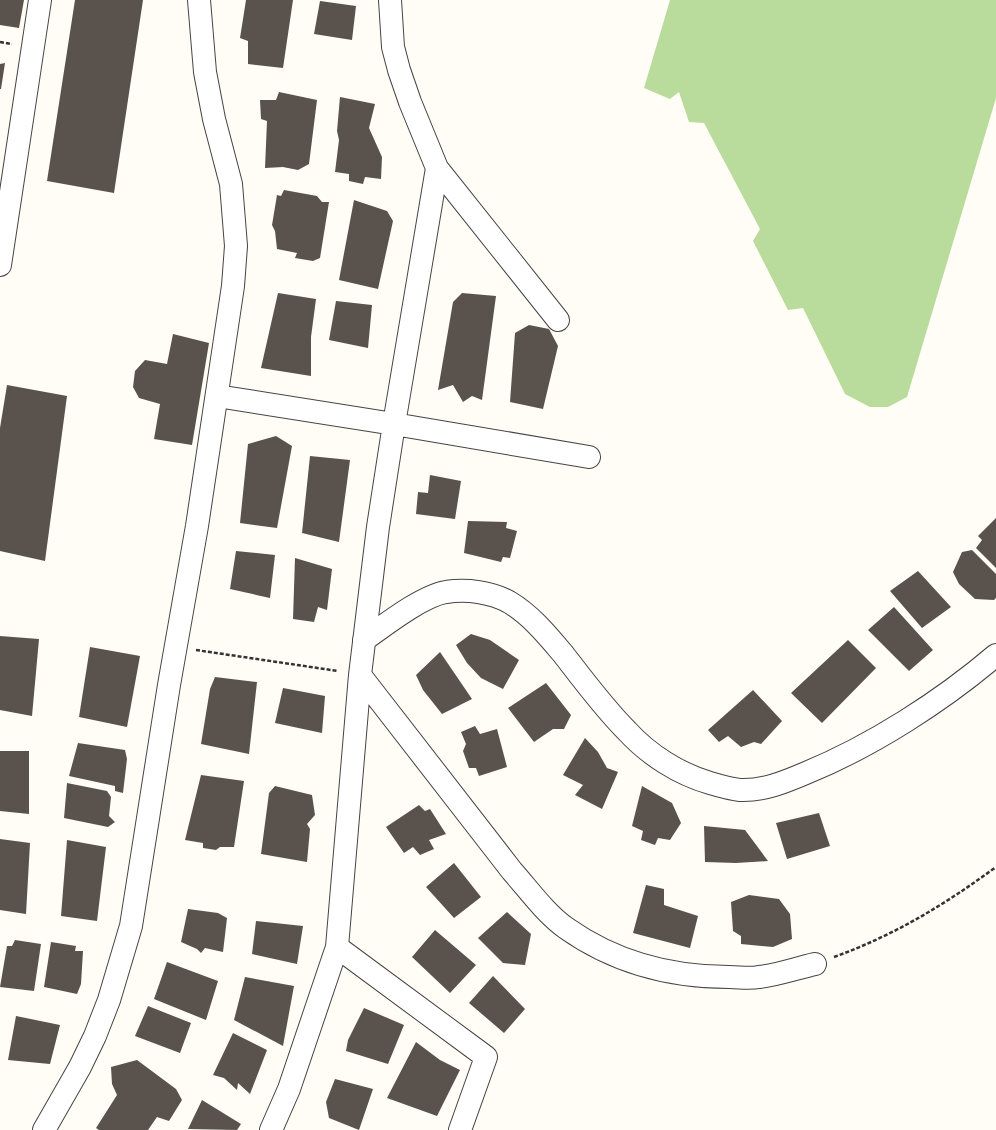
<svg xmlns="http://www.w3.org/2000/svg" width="996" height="1130" font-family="Spectral,serif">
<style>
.forest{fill:#b9dc9c}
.building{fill:#5a524d}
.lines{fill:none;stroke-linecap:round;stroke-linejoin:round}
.minor-casing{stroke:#444;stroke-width:24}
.path{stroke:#333;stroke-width:2.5;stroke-dasharray:4 2;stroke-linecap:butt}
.minor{stroke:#fff;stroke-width:22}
</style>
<rect width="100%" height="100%" fill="#fffdf5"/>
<path class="forest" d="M670 0H996V98L907 397 888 407H870L845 394 803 308 788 310 753 241 760 229 704 123 689 122 679 92 670 99 644 88Z"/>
<path class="building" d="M0 0H24L19 28 0 25Z
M75 0H143L114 193 47 181Z
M246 0H293L283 68 248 64V41L240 38Z
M320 1 356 6 352 40 314 34Z
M5 63 1 89H0V64Z
M279 92 317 100 309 164 298 170 283 167 265 168 267 121 261 119 260 100H276Z
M340 97 375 104 369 128 382 157 381 179 365 177 363 184 349 181V174L335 172 339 140 337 131Z
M284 190 317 196 322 202H329L320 258 313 261 295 258 297 253 277 249 275 231 272 225 277 195 281 196Z
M354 200 387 211 393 221 378 289 339 280Z
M278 293 316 299 311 337V376L261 368Z
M462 293 496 296 482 400 472 396 463 402 453 385 438 390 453 302Z
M336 301 372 305 368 348 329 340Z
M529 325 549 329 558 346 543 409 510 402 515 333Z
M173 334 209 343 192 445 154 439 160 404 139 398 133 387 135 371 145 360 167 364Z
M7 385 67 396 45 561 0 551V428Z
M276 436 292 446 277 528 240 523 248 444Z
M310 456 350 460 339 542 302 533Z
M430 475 461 481 455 519 416 514 418 492 428 493Z
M996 518V568L976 548 982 540 978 536Z
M468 521 507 522 506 528 517 531 510 558 503 557 501 562 464 553Z
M972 550 996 574V598L994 600 975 599 959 584 953 572 962 552Z
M236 551 275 555 270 598 230 589Z
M295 558 332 569 327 610 318 607 314 622 293 619Z
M918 571 951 607 922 628 890 591Z
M894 607 933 650 909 671 868 630Z
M471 634 490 640 519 660 503 689 481 678 467 663 456 645Z
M0 636 39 639 32 716 0 710Z
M848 640 876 668 822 723 791 693Z
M90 647 140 656 127 727 79 717Z
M440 652 472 699 442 714 423 690 416 675Z
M215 677 257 682 249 754 201 744 210 689Z
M546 683 571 715 564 729H553L534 742 508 708Z
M283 688 325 696 322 733 275 723Z
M753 690 782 721 761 744 754 742 741 747 728 736 719 742 708 730Z
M475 726 480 734 497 729 507 767 479 776 476 768H469L463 751 466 744 461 732Z
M585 738 598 752 607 768 618 772 602 809 575 795 583 785 563 775Z
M78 743 125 750 127 759 123 793 115 791V786L69 776Z
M0 751H29V814L0 811Z
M201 775 244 781 234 847H220L216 850 203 848V843L185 840Z
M67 783 107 791 111 797 109 816 115 822 108 827 64 818Z
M275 786 312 795 315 815 307 824 310 829 307 862 261 854 269 793Z
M642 786 672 803 681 823 670 840 658 838 655 845 641 840 643 831 632 826Z
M419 805 425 811 430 809 446 834 429 840 434 849 420 855 413 847 404 853 386 827Z
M819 813 830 846 787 859 776 823Z
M704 826 745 830 768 861 736 863 705 862Z
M0 839 30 843 26 914 0 910Z
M67 840 106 847 97 921 61 916Z
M454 863 481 897 454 918 426 887Z
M646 885 664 889V905L698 916 690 948 633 933Z
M749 895 779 899 790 914 792 939 773 947 741 944V936L733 931 731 902Z
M188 909 218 913 227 918 223 952 205 948 201 953 197 949 181 942Z
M507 912 531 934 525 965 503 963 478 938Z
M256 921 303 926 297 964 252 954Z
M435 930 476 965 450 993 412 957Z
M15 940 41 944 34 991 0 987 7 946H12Z
M51 942 76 946 75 951H83L81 984 77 994 44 987Z
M167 962 218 981 206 1020 154 999Z
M493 976 525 1009 504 1033 469 1003Z
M245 977 294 986 283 1046 234 1020Z
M148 1006 191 1023 180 1053 135 1036Z
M364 1008 404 1025 388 1064 346 1051 348 1040Z
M16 1016 60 1025 50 1064 8 1060Z
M233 1033 267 1050 250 1094 238 1083 237 1090 224 1078 213 1075Z
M416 1042 440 1060 460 1070 437 1116 387 1098Z
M137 1060 176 1089 182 1100 169 1121 157 1117 148 1130H99L96 1128 117 1095 112 1084 111 1067Z
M335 1079 373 1089 359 1130 329 1118 326 1102Z
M202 1100 241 1124 237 1130 188 1129Z"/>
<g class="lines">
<defs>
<path id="minor" d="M437 168 558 320
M0 265 40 0
M217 396 394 424 589 457
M364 640C385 625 422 596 446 592 467 589 491 592 509 602 531 615 548 636 564 655 584 681 604 708 627 731 649 755 679 774 710 783 720 786 730 789 740 790 763 791 785 782 806 773 872 746 942 701 996 655
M360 675 512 871C529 890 545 913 566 928 614 962 670 977 729 977 739 977 749 979 759 977 778 975 797 968 815 964
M337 947 486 1057 460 1130
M44 1130 80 1067 95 1036 109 1000 131 926 169 685 197 526 233 286 236 246 231 184 214 119 205 72 199 0
M271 1130 289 1089 337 947 360 675 378 527 394 424 437 168 410 102 399 70 393 47 390 0"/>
</defs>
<use href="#minor" class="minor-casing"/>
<path class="path" d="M0 42 12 44
M196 650 338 671
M834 957C895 935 944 905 996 867"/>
<use href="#minor" class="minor"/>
</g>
</svg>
